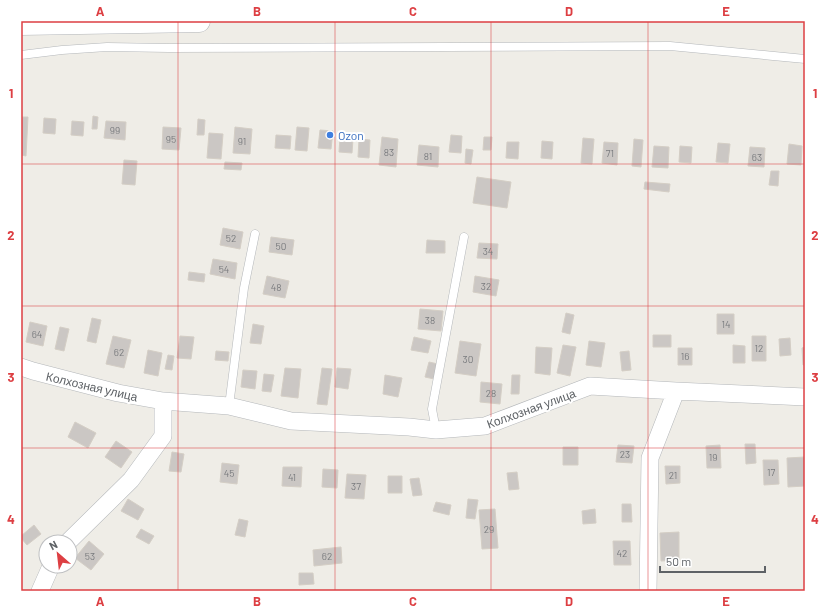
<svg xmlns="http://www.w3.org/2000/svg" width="826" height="612" font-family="Barlow,sans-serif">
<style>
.building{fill:#cbc7c4;stroke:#d4cec5}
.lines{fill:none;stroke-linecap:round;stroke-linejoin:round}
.lane-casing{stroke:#b4b7ba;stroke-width:9}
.street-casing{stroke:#b4b7ba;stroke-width:18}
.secondary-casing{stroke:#b3b6ba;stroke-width:23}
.lane{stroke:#fff;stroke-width:8}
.street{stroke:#fff;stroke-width:17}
.secondary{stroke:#fff;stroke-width:22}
.grid{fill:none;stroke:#dd3f43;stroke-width:1;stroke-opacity:0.55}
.shop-dot{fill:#3f7fe0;stroke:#fff;stroke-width:1.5}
.labels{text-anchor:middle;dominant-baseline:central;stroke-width:4;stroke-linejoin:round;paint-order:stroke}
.number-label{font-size:10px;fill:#797b7e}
.shop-label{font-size:12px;fill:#366cbe;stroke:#fff;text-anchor:start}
.street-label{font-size:12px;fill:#5e6266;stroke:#fff}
.neatline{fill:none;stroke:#dd3f43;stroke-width:1.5}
.grid-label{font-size:13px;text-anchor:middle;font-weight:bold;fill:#dd3f43}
</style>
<rect width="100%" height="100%" fill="#efede7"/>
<path class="building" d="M93 116 98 117 97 129H92Z
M21 117H28L26 156 21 155Z
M44 118 56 119 55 134 43 133Z
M198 119 205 120 204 135H197Z
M72 121 84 122 83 136 71 135Z
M106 121 126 122 125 140 104 138Z
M163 127 181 128 179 150 162 149Z
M235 127 252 129 250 154 233 153Z
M297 127 309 128 307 151 295 150Z
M320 130 333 131 331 149 318 148Z
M209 133 223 134 221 159 207 158Z
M276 135 291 136 290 149 275 148Z
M451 135 462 136 461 153 449 152Z
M340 137 353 139 352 153 339 152Z
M382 137 398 139 396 167 379 165Z
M484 137H492L491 150H483Z
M583 138 594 139 592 164 581 163Z
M359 139 370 140 369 158 358 157Z
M634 139 643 140 641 167 632 166Z
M542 141 553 142 552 159 541 158Z
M507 142H519L518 159 506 158Z
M604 142 618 143 617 165 602 163Z
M718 143 730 144 728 163 716 162Z
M789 144 802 146 801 165 787 164Z
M419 145 439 147 438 167 417 165Z
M654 146 669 147 668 168 652 167Z
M680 146 692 147 691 163 679 162Z
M750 147 765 148 764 167 748 166Z
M466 149 473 150 471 164 465 163Z
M124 160 137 161 135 185 122 184Z
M225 162 242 163 241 170 224 169Z
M771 171H779L778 186 769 185Z
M477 177 511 182 507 208 473 203Z
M645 182 670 184 669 192 644 189Z
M223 228 243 232 240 249 220 245Z
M271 237 294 240 292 255 269 252Z
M427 240 445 241V253H426Z
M479 243 498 244 497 259 477 258Z
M213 259 237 263 235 279 210 274Z
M189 272 205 274 204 282 188 280Z
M267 276 289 281 285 298 263 294Z
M475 276 499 280 496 296 473 292Z
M420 309 443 311 441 331 418 329Z
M566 313 574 315 570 334 562 332Z
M717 314H734V334H717Z
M92 318 101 320 96 343 87 341Z
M30 322 47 326 43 346 26 342Z
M253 324 264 326 261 344 250 343Z
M60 327 69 329 64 351 55 349Z
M653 335H671V347H653Z
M113 336 131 340 124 368 106 364Z
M180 336 194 337 191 359 177 358Z
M752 336H766V361H752Z
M414 337 431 341 428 353 411 350Z
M790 338 791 355 780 356 779 339Z
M460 341 481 344 476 376 455 373Z
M589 341 605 343 601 367 586 365Z
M563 345 576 347 570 376 557 373Z
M733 345 745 346V363H733Z
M536 347 552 348 550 375 535 373Z
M805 347V365H803L802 348Z
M678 348H692V365H678Z
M148 350 162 353 158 376 144 373Z
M216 351 229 352 228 361 215 360Z
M629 351 631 370 622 371 620 352Z
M168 355 174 356 172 370 165 369Z
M429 362 438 364 434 379 425 377Z
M285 368 301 369 298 398 281 396Z
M322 368 332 369 327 405 317 404Z
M337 368 351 369 348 389 335 387Z
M243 370 257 371 255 389 241 387Z
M264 374 274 375 271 392 262 391Z
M385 375 402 378 398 397 383 394Z
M512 375H520L519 394H511Z
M481 382 502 384 500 404 480 402Z
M75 422 96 433 88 448 68 437Z
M116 441 132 452 121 468 105 457Z
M745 444H755L756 463 746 464Z
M618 445 634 446 632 463 616 462Z
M720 445 721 468H707L706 446Z
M563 447H578V465H563Z
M172 452 184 454 181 472 169 471Z
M805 457V486L788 487 787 458Z
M763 460H778L779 484 764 485Z
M222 463 239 465 237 484 220 482Z
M665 466H680V483L666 484Z
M283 467H302L301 487 282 486Z
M323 469 338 470 337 488 322 487Z
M517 472 519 489 509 490 507 473Z
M347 474 366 475 364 499 345 498Z
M388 476H402V493H388Z
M419 478 422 495 413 496 410 479Z
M128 499 144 509 138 520 121 511Z
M468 499 478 500 475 519 466 518Z
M436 502 451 505 449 515 433 511Z
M622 504H631L632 522H622Z
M495 509 498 548 482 549 479 510Z
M595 509 596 523 583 524 582 511Z
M239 519 248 521 245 537 235 535Z
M34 525 41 534 27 545 21 538V536Z
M141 529 154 536 149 544 136 537Z
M679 532V560L661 561 660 533Z
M89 541 104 554 91 570 75 558Z
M613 541H630L631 565H614Z
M341 547 342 563 314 566 313 550Z
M299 573H313L314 584 299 585Z"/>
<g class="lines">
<defs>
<path id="lane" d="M21 55 62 50 107 47 169 48 670 46 805 59
M229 406 244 288 255 234
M436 430 432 409 464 237"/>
<path id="street" d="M21 367 33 371 118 393 163 401 229 406 291 421 409 427 436 430 485 426 590 386 676 391 805 397
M68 542 131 480 163 436V401
M40 591 51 566
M648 591 650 458 676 391"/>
<path id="secondary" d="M21 24 199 21"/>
</defs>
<use href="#lane" class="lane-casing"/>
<use href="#street" class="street-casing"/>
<use href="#secondary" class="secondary-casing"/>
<use href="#lane" class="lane"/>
<use href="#street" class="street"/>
<use href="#secondary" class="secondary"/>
</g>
<path class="grid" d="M178 21V591M335 21V591M491 21V591M648 21V591M21 164H805M21 306H805M21 448H805"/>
<circle class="shop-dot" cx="330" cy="135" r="4"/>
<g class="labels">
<g class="number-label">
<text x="115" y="130">99</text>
<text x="171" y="139">95</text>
<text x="242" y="141">91</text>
<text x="389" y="152">83</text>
<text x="610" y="153">71</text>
<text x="428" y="156">81</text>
<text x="757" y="157">63</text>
<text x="231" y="238">52</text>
<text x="281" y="246">50</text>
<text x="488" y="251">34</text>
<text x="224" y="269">54</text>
<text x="486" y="286">32</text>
<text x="276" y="287">48</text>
<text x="430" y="320">38</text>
<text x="726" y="324">14</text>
<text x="37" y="334">64</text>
<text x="759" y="348">12</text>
<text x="119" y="352">62</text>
<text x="685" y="356">16</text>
<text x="468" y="359">30</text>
<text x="491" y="393">28</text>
<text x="625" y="454">23</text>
<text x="713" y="457">19</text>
<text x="771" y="472">17</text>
<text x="229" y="473">45</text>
<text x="673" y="475">21</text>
<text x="292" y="477">41</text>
<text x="356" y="486">37</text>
<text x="489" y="529">29</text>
<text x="622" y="553">42</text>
<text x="90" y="556">53</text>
<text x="327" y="556">62</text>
</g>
<g class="shop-label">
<text x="338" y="135">Ozon</text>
</g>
<g class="street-label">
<text transform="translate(92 386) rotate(13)">Колхозная улица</text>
<text transform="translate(531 408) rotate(-20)">Колхозная улица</text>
</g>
</g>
<rect width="826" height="612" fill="none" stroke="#ffffff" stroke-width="44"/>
<g transform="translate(58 554) rotate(332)"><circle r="19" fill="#ffffff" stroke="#bfc0c2"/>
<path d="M0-3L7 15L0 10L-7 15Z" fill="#dd3f43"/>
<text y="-6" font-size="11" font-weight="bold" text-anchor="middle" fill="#5e6266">N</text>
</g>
<path d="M660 566v6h105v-6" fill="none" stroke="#5e6266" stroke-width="2"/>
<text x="666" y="566" font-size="12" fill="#5e6266" stroke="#ffffff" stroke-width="3" paint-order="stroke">50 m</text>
<rect x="22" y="22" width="782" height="568" class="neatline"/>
<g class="grid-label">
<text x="100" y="16">A</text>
<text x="257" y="16">B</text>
<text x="413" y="16">C</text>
<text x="569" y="16">D</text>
<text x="726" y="16">E</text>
<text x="11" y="98">1</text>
<text x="815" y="98">1</text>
<text x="11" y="240">2</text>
<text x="815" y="240">2</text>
<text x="11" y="382">3</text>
<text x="815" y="382">3</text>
<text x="11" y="524">4</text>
<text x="815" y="524">4</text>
<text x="100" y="606">A</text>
<text x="257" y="606">B</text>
<text x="413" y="606">C</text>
<text x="569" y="606">D</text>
<text x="726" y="606">E</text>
</g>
</svg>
